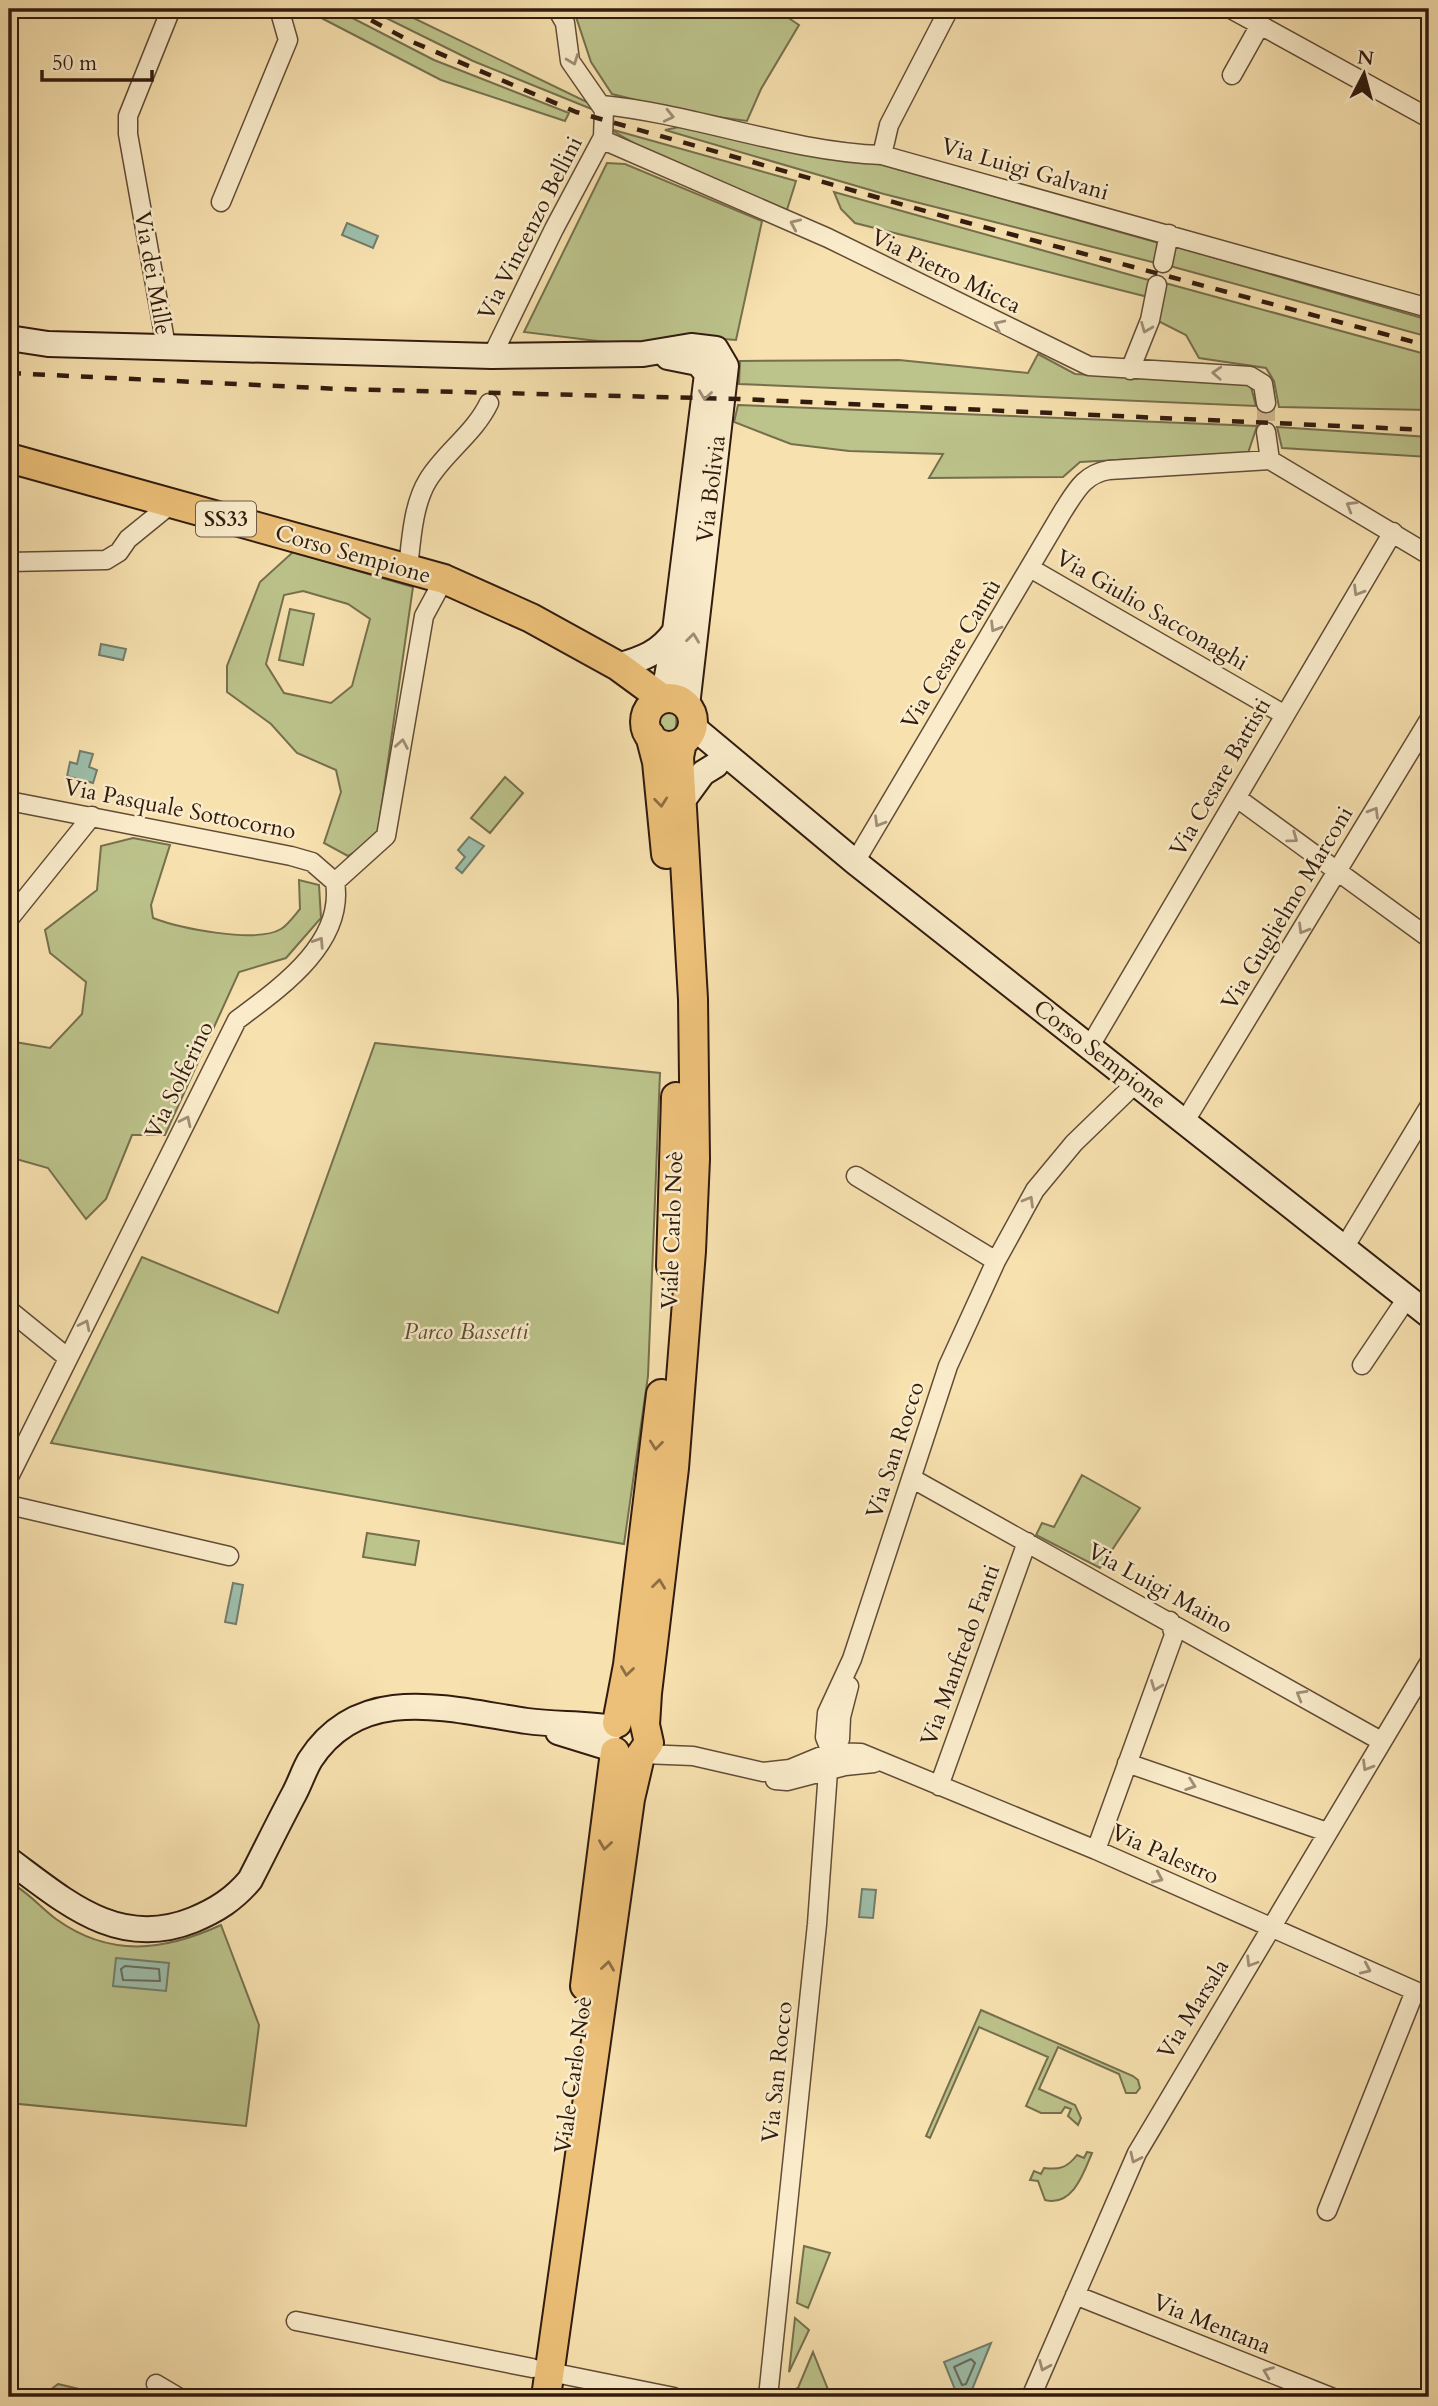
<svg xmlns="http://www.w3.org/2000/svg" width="1438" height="2406" font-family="Cardo,serif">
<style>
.green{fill:#bcc38b;stroke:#766f4d;stroke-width:2;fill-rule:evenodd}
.water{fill:#9dbeaa;stroke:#727d6c;stroke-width:2}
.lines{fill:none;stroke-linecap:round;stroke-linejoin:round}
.shore{stroke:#676c5c;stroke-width:2}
.street-tunnel{stroke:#cfb98f;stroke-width:18;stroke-dasharray:18 9;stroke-linecap:butt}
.street-casing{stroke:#624c37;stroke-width:21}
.secondary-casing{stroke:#311b0f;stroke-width:28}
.primary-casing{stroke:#311b0f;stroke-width:32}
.street{stroke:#faeccb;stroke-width:18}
.secondary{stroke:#faeccb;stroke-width:24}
.primary{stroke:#ecc078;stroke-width:28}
.rail{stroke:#311b0f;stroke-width:4.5;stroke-dasharray:12 12;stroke-linecap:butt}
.oneway{stroke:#a08e76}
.oneway2{stroke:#8e6e44}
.labels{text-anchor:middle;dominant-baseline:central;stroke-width:5;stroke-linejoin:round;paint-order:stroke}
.shield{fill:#faeccb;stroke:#6d5a47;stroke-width:2}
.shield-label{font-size:21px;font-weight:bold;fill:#311b0f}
.street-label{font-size:23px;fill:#311b0f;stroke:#faeccb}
.park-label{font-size:23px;font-style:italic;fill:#5b4d34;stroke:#faeccb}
</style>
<rect width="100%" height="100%" fill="#f7e1af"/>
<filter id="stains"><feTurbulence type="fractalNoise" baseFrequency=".00286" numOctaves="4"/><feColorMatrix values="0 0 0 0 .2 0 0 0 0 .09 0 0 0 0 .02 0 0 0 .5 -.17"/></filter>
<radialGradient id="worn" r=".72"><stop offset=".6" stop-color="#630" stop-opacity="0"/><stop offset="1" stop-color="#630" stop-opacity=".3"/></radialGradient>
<path class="green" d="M304 9H335L434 60 569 113 565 121 441 80Z
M368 9H395L591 104 594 110 473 61Z
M570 9H775L799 25 761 89 747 121 689 113 612 94 591 62 576 17Z
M679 127 842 161 875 163 1159 243 1156 263 884 194 665 130Z
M610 129 796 181 786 213 650 153Z
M607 163 625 164 762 221 736 340 710 338 646 347 524 332Z
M834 192 1145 279 1154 281 1148 297 855 223 841 209Z
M1174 246 1429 320V337L1170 266Z
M1165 283 1429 355V410L1279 407 1274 381 1266 368 1199 358 1186 335 1158 321Z
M1038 354 1075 374 1250 383 1256 406 739 384 740 361 899 360 1028 373Z
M738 405 1257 426 1248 453 1080 462 1063 477 929 478 943 454 849 451 791 444 734 422Z
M1277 427 1429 437V457L1282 448Z
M293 552 413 587 377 838 348 856 324 843 341 792 336 770 297 753 271 724 227 692V666L260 582ZM303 591 348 604 370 619 352 686 331 703 284 693 266 664 284 595Z
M290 609 314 614 303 665 279 660Z
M670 707C678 713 677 722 675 731L668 734 659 726 660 711Z
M505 777 523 793 490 833 471 818Z
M133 838 170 845 151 905 153 918C179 928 256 944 281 929 288 925 295 915 300 909L299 880 319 885 321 918 286 958 239 972 165 1135H132L106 1199 86 1219 48 1168 9 1157V1041L50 1048 82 1014 86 982 50 953 45 930 97 890 101 846Z
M375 1043 660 1073 648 1376 624 1544 51 1443 142 1257 278 1313Z
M1082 1475 1140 1508 1100 1568 1036 1535 1042 1523 1054 1527Z
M367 1533 419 1541 415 1565 363 1557Z
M9 1882C26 1890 40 1907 56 1919 110 1958 164 1951 221 1925L259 2025 246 2126 9 2103Z
M981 2010 1133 2076 1138 2080 1140 2088 1136 2093H1126L1119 2074 1058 2047 1039 2089 1075 2105 1081 2118 1078 2125 1068 2116 1071 2109 1065 2107 1061 2113H1041L1026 2106 1048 2057 979 2027 930 2138 926 2136Z
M1087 2152 1092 2153C1084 2172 1073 2207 1045 2200L1038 2181 1030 2180 1034 2171 1041 2174 1044 2168C1059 2170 1067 2168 1077 2155L1084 2158Z
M804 2246 830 2253 808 2308 797 2303Z
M795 2318 809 2330 789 2372Z
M813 2352 831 2397H776L798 2388Z
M58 2384 113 2397H41Z"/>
<path class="water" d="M347 223 378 236 373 248 342 235Z
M101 644 126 649 123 660 99 655Z
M80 751 93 754 89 767 97 770 93 783 67 776 70 762 77 764Z
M469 837 484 846 462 873 456 868 465 857 458 850Z
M233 1583 243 1585 236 1624 225 1622Z
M862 1889 876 1890 873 1918 859 1917Z
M116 1958 169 1963 166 1991 113 1986Z
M991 2343 969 2397H958L944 2362Z"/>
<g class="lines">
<path class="shore" d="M125 1966 159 1969 160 1981 123 1980 121 1969Z
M971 2359 975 2363 966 2384 962 2385 954 2367Z"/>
<path class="street-tunnel" d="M1266 403V432"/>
<defs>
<path id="street" d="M1231 9 1429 118
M1232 75 1260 25
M602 105C695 114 789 152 882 155L1429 308
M601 142 610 143 828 238 1089 366 1250 376 1263 384 1266 403
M882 155 889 125 949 9
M221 202 288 40 280 12 275 9
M1163 263 1169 234
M166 346 128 134V116L171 9
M492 356 554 229 603 137 604 110 570 61 565 23 557 9
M1130 370 1150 320 1157 285
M1266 432 1270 460
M9 562 106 560 119 552 128 539 171 504
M1030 568 1285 715
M408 569C411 541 413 504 428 480 445 452 474 434 489 403
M1237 798 1429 938
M9 801 291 856 312 862 335 882
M855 862 1063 511C1076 491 1084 474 1109 470L1270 460 1429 555
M9 919 92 816
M1090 1046 1393 532
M1185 1121 1429 720
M856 1176 996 1261
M1344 1248 1429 1107
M9 1310 68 1358
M1362 1365 1407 1298
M9 1477 237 1020C280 988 345 943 335 882L386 836 424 616 444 579
M913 1479 1381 1741
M9 1505 229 1556
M831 1752 825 1737 827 1713 852 1659 948 1366 996 1261 1035 1190 1074 1143 1136 1083
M643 1754 693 1756 763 1772 790 1769 831 1752 861 1753 1096 1850 1429 1997
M1127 1763 1327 1832
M775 1780 787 1781 845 1766 874 1763
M939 1786 1027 1542
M1096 1850 1174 1635 1170 1621
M1327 2211 1415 1991
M1075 2295 1331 2397
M296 2321 532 2368
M550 2372 674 2397
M156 2384 178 2397
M768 2397 817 1924 828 1771 831 1752 840 1739 841 1717 849 1686
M1031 2397 1137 2153 1429 1663"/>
<path id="secondary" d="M9 338 48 344 492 356 643 354 691 346 716 349 726 366 687 706
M618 666C642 659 660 653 675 631
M663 699 675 631 707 374 698 363 668 357
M692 726 855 862 1429 1315
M681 803 703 773 716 765
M558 1732 613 1749
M9 1860C66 1902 118 1950 193 1920 217 1910 234 1899 250 1880 265 1851 279 1822 294 1794 300 1783 304 1770 310 1760 361 1681 451 1710 527 1721 555 1725 584 1723 612 1728"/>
<path id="primary" d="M9 458 444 579 531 618 618 666 663 699
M645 722a24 24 0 1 1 48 0a24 24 0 1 1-48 0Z
M650 735 657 762 666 854
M671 1266 676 1097
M617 1723 628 1665 661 1394
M585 1986 615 1752
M546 2397 630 1799 640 1756 649 1743 645 1725 647 1693 674 1468 691 1251 695 1159 693 999 679 757 682 742"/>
</defs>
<use href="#street" class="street-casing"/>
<use href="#secondary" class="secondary-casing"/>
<use href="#primary" class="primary-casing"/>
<use href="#street" class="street"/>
<use href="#secondary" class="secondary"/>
<use href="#primary" class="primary"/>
<path class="rail" d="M350 9 408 40 576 112 950 218 1429 346
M9 373 340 389 739 399 1429 430"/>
</g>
<defs><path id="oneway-chevron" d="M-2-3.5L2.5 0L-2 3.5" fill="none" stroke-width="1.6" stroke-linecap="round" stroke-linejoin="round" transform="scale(1.75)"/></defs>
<g class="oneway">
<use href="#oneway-chevron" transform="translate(573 60) rotate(69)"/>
<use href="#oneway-chevron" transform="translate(669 116) rotate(13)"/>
<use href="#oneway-chevron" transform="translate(795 224) rotate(-156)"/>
<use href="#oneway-chevron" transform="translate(999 325) rotate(-154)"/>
<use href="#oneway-chevron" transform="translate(1146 328) rotate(112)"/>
<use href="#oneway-chevron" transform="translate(1217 373) rotate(-177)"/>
<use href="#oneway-chevron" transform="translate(705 395) rotate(98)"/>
<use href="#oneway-chevron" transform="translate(1351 506) rotate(-149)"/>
<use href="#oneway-chevron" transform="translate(1358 591) rotate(121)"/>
<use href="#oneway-chevron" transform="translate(995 627) rotate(121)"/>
<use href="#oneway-chevron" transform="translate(693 638) rotate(-83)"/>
<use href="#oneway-chevron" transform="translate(402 744) rotate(-80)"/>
<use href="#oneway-chevron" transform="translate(1374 812) rotate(-59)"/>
<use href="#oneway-chevron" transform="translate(879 822) rotate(121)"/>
<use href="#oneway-chevron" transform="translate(1293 838) rotate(36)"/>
<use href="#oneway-chevron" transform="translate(1303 929) rotate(121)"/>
<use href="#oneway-chevron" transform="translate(319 942) rotate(-57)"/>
<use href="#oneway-chevron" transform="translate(186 1121) rotate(-64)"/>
<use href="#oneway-chevron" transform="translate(1029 1201) rotate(-60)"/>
<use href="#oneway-chevron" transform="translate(85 1325) rotate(-64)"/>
<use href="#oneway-chevron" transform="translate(1156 1686) rotate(111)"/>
<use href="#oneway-chevron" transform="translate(1301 1695) rotate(-150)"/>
<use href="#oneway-chevron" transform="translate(1367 1766) rotate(121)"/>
<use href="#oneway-chevron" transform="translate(1191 1785) rotate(19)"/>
<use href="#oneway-chevron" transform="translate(1158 1878) rotate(24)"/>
<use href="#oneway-chevron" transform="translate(1251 1962) rotate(122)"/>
<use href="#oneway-chevron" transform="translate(1366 1969) rotate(24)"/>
<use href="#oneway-chevron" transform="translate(1135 2158) rotate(115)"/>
<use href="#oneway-chevron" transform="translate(1044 2366) rotate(113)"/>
<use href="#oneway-chevron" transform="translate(1268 2372) rotate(-158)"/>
</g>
<g class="oneway2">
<use href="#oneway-chevron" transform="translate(661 802) rotate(84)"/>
<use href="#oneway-chevron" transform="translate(656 1445) rotate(96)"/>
<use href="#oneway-chevron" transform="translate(659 1584) rotate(-83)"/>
<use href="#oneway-chevron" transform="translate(627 1671) rotate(98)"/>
<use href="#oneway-chevron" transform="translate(605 1845) rotate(98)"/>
<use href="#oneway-chevron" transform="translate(608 1966) rotate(-82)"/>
</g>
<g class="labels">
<rect class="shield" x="196" y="501.5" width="60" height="35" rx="5"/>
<g class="shield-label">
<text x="226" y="519">SS33</text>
</g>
<g class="street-label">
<text transform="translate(1025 169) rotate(16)">Via Luigi Galvani</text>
<text transform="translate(530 228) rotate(-63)">Via Vincenzo Bellini</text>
<text transform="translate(946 271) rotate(26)">Via Pietro Micca</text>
<text transform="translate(153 273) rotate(80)">Via dei Mille</text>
<text transform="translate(711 489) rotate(-83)">Via Bolivia</text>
<text transform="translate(353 554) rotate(16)">Corso Sempione</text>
<text transform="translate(1152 610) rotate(30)">Via Giulio Sacconaghi</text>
<text transform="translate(951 654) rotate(-59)">Via Cesare Cantù</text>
<text transform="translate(1220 777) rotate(-60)">Via Cesare Battisti</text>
<text transform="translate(180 809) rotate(11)">Via Pasquale Sottocorno</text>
<text transform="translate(1287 908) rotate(-59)">Via Guglielmo Marconi</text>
<text transform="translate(1100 1054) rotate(38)">Corso Sempione</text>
<text transform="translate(179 1080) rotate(-64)">Via Solferino</text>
<text transform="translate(672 1230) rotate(-88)">Viale Carlo Noè</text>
<text transform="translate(895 1450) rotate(-72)">Via San Rocco</text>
<text transform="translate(1160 1588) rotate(29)">Via Luigi Maino</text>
<text transform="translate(960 1655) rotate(-70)">Via Manfredo Fanti</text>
<text transform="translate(1165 1854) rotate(24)">Via Palestro</text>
<text transform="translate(1193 2009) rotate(-58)">Via Marsala</text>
<text transform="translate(777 2072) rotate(-84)">Via San Rocco</text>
<text transform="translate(573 2075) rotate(-82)">Viale Carlo Noè</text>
<text transform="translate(1212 2324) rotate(22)">Via Mentana</text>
</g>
<g class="park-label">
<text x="466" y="1331">Parco Bassetti</text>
</g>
</g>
<rect width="1438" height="2406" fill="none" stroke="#f7e1af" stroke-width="35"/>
<rect x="10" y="10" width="1417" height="2385" fill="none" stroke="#311b0f" stroke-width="3.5"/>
<rect x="18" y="18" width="1403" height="2371" fill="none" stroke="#311b0f" stroke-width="2"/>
<g transform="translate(1364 74) rotate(6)" stroke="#faeccb" stroke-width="5" paint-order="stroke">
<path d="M0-5L12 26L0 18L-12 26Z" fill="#311b0f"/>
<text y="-10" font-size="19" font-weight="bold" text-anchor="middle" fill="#311b0f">N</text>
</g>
<path d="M42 70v10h110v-10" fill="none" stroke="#311b0f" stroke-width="3.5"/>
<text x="52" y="70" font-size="21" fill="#311b0f" stroke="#faeccb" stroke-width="5" paint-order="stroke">50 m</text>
<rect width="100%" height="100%" filter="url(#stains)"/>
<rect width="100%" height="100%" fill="url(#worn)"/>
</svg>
